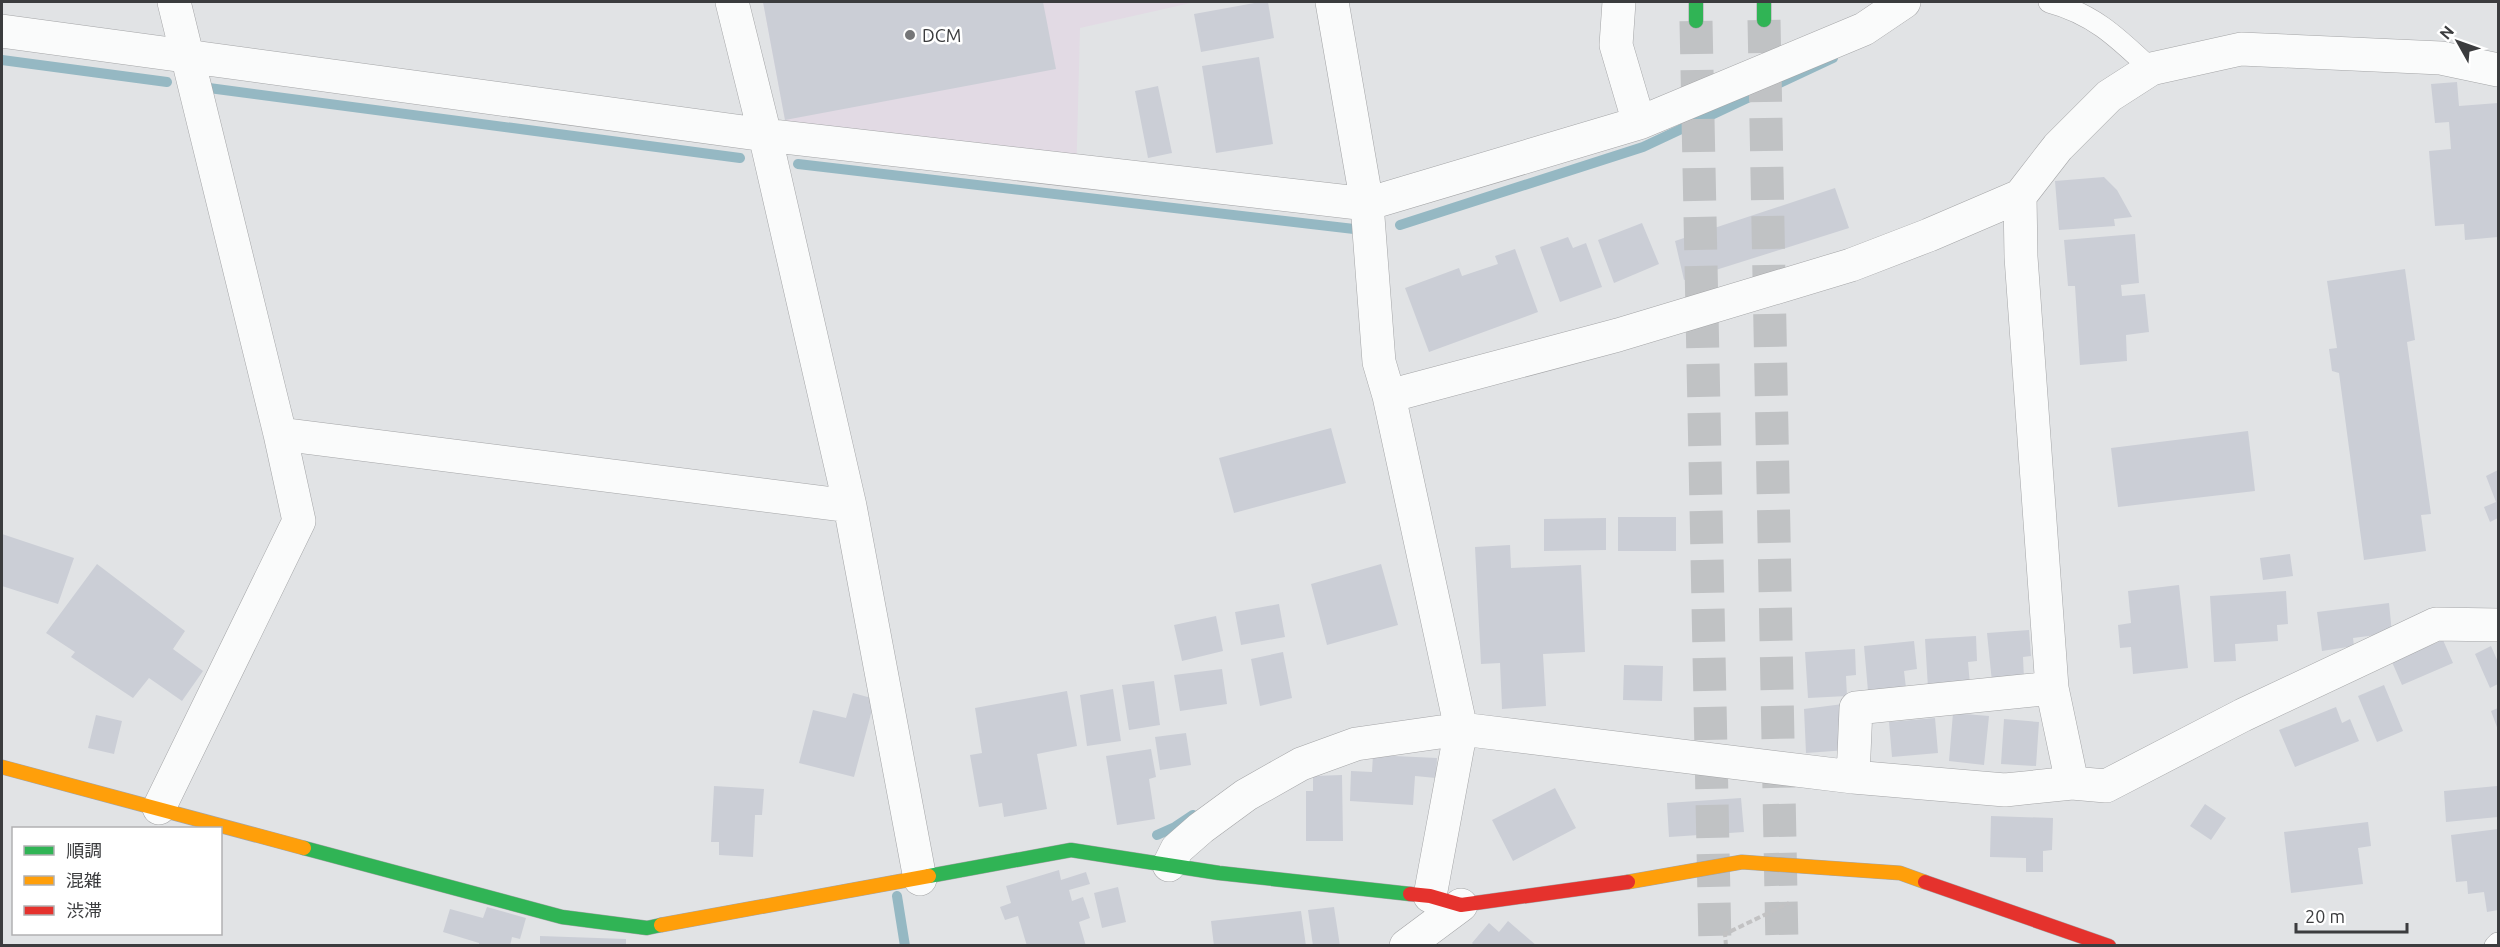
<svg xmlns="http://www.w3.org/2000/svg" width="2500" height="947" font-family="Ubuntu,'Noto Sans JP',sans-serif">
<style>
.commercial{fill:#e2dae4}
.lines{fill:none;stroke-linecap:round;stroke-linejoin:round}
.stream{stroke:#95b8c3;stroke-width:10}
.building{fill:#cbced6}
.primary-tunnel{stroke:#c0c2c4;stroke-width:33;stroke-dasharray:33 16;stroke-linecap:butt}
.lane-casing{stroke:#a4a5a7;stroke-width:22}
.street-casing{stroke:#a4a5a7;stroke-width:34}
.fast-casing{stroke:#a4a5a7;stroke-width:15}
.slow-casing{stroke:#a4a5a7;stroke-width:15}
.jam-casing{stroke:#a4a5a7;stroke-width:15}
.path{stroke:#c2c2c3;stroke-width:4;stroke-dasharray:6 3;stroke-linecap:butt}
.lane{stroke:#fafbfb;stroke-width:21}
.street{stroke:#fafbfb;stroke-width:33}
.fast{stroke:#30b455;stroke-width:14}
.slow{stroke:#ff9f0a;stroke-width:14}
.jam{stroke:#e5322d;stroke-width:14}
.poi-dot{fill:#757678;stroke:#fff;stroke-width:2}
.labels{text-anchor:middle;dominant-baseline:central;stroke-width:5;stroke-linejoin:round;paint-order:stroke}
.poi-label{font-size:18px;fill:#3b3c3e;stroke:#fff;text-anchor:start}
</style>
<rect width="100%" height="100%" fill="#e1e3e5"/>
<path class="commercial" d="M763 2H1195L1080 28 1076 183 785 120Z"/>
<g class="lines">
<path class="stream" d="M2 60 167 82
M209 88 740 158
M798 164 1354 229
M1400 225 1643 147 1833 58
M1157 835 1175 827 1193 815
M897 896 905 946"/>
</g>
<path class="building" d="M763 2H1043L1056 69 785 120Z
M1260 2H1268L1274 38 1201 52 1194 14Z
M1259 57 1273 144 1216 153 1202 66Z
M2457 82 2459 106 2498 103V237L2465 240 2464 224 2435 226 2429 151 2451 149 2449 122 2435 123 2431 84Z
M1158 86 1172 153 1148 158 1135 91Z
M2104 177 2117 190 2132 217 2114 219 2115 226 2059 230 2055 181Z
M1835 188 1849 228 1684 280 1675 241Z
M1642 223 1659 264 1614 283 1598 240Z
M2135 234 2139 283 2121 285 2122 296 2145 294 2149 332 2126 335 2127 361 2080 365 2075 286H2068L2064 240Z
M1568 237 1573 248 1586 243 1602 287 1560 302 1540 247Z
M1515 249 1538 312 1429 352 1405 288 1459 268 1462 276 1498 264 1495 256Z
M2405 269 2415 340 2407 342 2431 514 2421 515 2426 551 2364 560 2339 373 2332 371 2329 349 2337 348 2327 281Z
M1331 428 1346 483 1234 513 1219 458Z
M2248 431 2255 491 2118 507 2111 448Z
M2498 470V518L2490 522 2484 507 2496 502 2486 476Z
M1618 517H1676V551H1618Z
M1606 518V550L1544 551V519Z
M2 534 74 558 58 604 2 586Z
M1510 545 1511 568 1581 565 1585 652 1543 654 1546 706 1502 709 1500 663 1481 664 1475 547Z
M2290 554 2293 576 2263 580 2260 558Z
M97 564 185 631 173 649 203 671 182 701 149 678 133 698 71 657 75 652 46 633Z
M1381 564 1398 625 1327 645 1311 584Z
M2179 585 2188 668 2133 674 2131 647 2120 648 2118 625 2131 623 2128 591Z
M2286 591 2288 624 2277 625 2278 641 2235 644 2236 661 2214 662 2210 596Z
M2389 603 2392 633 2353 638 2354 646 2322 651 2317 612Z
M1279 604 1285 637 1241 645 1235 612Z
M1216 616 1223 651 1182 661 1174 625Z
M2029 630 2031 656 2023 657 2024 679 1992 682 1987 633Z
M1976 636 1977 661 1968 662 1970 685 1928 688 1925 639Z
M2443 640 2453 663 2402 685 2392 662Z
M1914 641 1917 669 1904 671 1906 688 1868 691 1864 646Z
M2491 646 2498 662V684L2490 688 2475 654Z
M1855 649 1856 675 1846 676 1847 696 1808 698 1805 652Z
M1283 652 1292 698 1260 706 1251 659Z
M1624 665 1663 666 1662 701 1623 700Z
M1222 669 1227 704 1180 711 1174 675Z
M1154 681 1160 725 1129 730 1122 685Z
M2384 685 2403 731 2377 742 2358 696Z
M1113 689 1121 741 1087 746 1080 695Z
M1067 691 1077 746 1037 754 1047 809 1004 817 1002 803 979 807 970 755 982 753 975 708Z
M853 693 875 699 854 777 799 763 813 710 846 718Z
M1843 704 1847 750 1806 753 1804 709Z
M2336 707 2342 723 2350 719 2359 741 2295 767 2279 730Z
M2498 708V730L2491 711Z
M1953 713 1989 716 1984 765 1949 761Z
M96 715 122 721 114 754 88 748Z
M1935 718 1938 753 1892 757 1889 722Z
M2004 719 2039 722 2036 766 2001 764Z
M1186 733 1191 765 1160 770 1155 737Z
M1151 749 1156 777 1149 779 1155 819 1117 825 1106 756Z
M1373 755 1437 758 1436 778 1415 776 1413 805 1350 801 1351 771 1372 772Z
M1342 775 1343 841H1306V791H1313V776Z
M714 786 764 789 762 815H755L753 857 719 855V842H711Z
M2497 786 2498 817 2446 822 2444 791Z
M1555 788 1576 828 1513 861 1492 820Z
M1741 798 1744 832 1669 837 1667 803Z
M2205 804 2226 818 2211 840 2190 826Z
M1991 816 2053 818 2052 850 2043 851V872H2026V858L1990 857Z
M2368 822 2371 846 2358 848 2363 884 2291 893 2284 832Z
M2498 829V910L2487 912 2484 892 2468 894 2467 881 2456 882 2451 835Z
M1059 870 1061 880 1086 872 1090 884 1069 890 1072 901 1083 897 1090 918 1079 922 1086 946H1027L1018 916 1005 920 1000 907 1011 903 1006 886Z
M1118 887 1126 922 1102 928 1094 893Z
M487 907 526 918 520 939 512 937 510 946H479V943L443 932 450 909 483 918Z
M1334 907 1340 946H1313L1308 910Z
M1301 911 1306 946H1214L1211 921Z
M1508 921 1537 946H1475L1472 943 1489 923 1499 932Z
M540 936 626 939V946H540Z"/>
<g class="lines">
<path class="primary-tunnel" d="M1764 20 1782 946
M1696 21 1715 946"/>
<defs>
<path id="lane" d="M2049 2C2094 14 2118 38 2151 69
M2495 946 2498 943"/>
<path id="street" d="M732 2 765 135 850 506 920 879
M1332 2 1367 204 1379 362 1389 396 1461 729 1430 896
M1619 2 1616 45 1639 123
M2 31 765 135 1367 204 1639 123 1864 29 1904 2
M2020 196 2021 257 2052 688 2072 783
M1389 396 1618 335 1851 265 1929 235 2020 196 2058 147 2109 96 2151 69 2241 49 2441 58 2498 70
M280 434 850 506
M1853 777 1856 708 2052 688
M159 808 299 521 280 434 174 2
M1169 865 1177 849 1201 828 1246 795 1301 764 1356 744 1461 729 1853 777 2005 790 2072 783 2106 786 2243 715 2436 624 2498 625
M1406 946 1461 905"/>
<path id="fast" d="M1696 2V21
M1764 2V20
M304 848 562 917 647 928 661 925
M929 876 1071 850 1219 873 1410 894"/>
<path id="slow" d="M2 767 304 848
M1628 882 1742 862 1900 873 1925 882
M661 925 929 876"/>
<path id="jam" d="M1925 882 2109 946
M1410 894 1430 896 1461 905 1628 882"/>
</defs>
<use href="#lane" class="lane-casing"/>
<use href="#street" class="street-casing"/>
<use href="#fast" class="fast-casing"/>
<use href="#slow" class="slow-casing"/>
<use href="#jam" class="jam-casing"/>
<path class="path" d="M1726 946 1725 934 1789 903"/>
<use href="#lane" class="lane"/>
<use href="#street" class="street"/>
<use href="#fast" class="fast"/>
<use href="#slow" class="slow"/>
<use href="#jam" class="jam"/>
</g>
<circle class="poi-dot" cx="910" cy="35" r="6"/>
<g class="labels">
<g class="poi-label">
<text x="922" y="35">DCM</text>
</g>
</g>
<rect width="2500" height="947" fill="none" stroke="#3b3c3e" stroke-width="6"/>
<rect x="12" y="827" width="210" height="108" fill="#ffffff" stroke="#b1b1b2" stroke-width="1.5"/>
<rect x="24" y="846" width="30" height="9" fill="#30b455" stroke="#b1b1b2" stroke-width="1.5"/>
<text x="66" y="857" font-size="18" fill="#3b3c3e">順調</text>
<rect x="24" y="876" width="30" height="9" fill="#ff9f0a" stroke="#b1b1b2" stroke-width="1.5"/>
<text x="66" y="887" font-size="18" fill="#3b3c3e">混雑</text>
<rect x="24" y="906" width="30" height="9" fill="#e5322d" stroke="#b1b1b2" stroke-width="1.5"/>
<text x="66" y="917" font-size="18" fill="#3b3c3e">渋滞</text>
<g transform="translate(2458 42) rotate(310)" stroke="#ffffff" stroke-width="4.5" paint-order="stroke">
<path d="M0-4.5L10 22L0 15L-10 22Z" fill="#3b3c3e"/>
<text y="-9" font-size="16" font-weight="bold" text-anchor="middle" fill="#3b3c3e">N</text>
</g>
<path d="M2296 923v9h111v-9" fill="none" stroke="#3b3c3e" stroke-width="3"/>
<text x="2305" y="923" font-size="18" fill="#3b3c3e" stroke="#ffffff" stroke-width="4.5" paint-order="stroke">20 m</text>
</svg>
